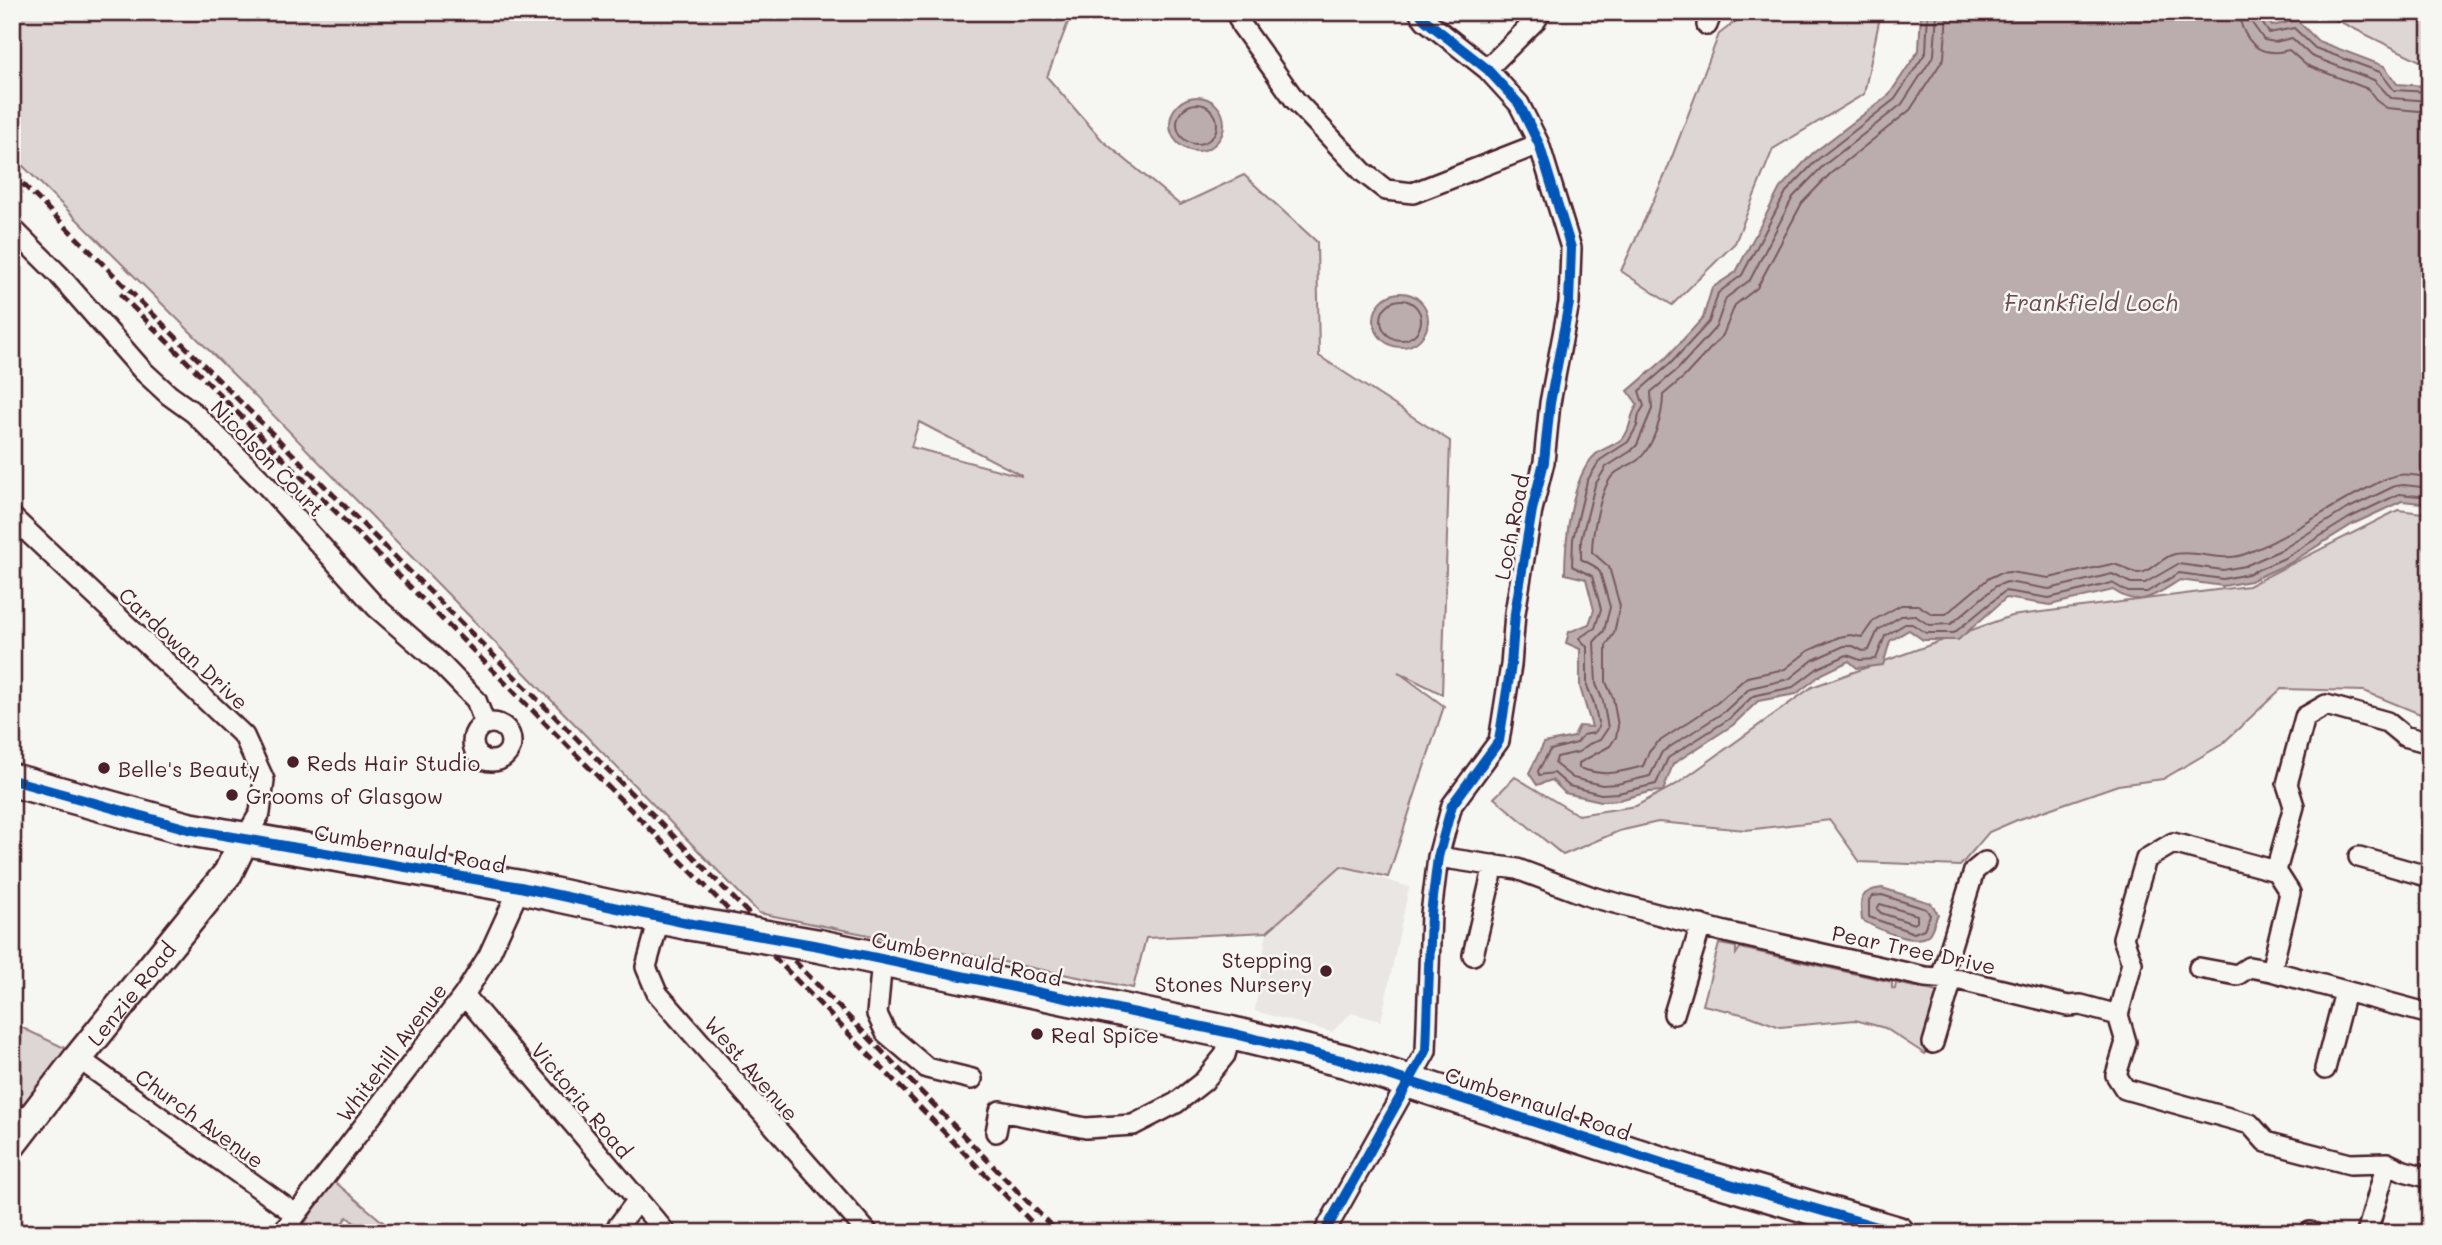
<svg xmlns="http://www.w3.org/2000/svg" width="2442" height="1245" font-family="Mali,sans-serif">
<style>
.built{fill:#e9e6e3}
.green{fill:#ddd6d5;stroke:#947a80;stroke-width:2;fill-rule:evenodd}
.water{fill:#bbadae;stroke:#8e747a;stroke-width:2}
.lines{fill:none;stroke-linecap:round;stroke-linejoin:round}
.shore{stroke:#77585f;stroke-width:2}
.street-casing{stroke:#4a1f2b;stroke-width:24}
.secondary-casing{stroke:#4a1f2b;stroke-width:33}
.primary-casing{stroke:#4a1f2b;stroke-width:37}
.street{stroke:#f6f6f2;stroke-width:19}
.secondary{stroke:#f6f6f2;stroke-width:28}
.primary{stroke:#f6f6f2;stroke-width:32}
.rail{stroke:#4a1f2b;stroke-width:5;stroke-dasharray:10 5;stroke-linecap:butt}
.primary-bridge-casing{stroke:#4a1f2b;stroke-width:37;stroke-linecap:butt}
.primary-bridge{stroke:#f6f6f2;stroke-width:32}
.cycleway-casing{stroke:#f6f6f2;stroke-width:15}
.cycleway{stroke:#0057b8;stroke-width:10}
.poi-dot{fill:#4a1f2b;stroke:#f6f6f2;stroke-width:2.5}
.labels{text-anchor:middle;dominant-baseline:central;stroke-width:5;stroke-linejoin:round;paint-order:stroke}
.street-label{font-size:21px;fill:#4a1f2b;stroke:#f6f6f2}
.poi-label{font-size:21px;fill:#4a1f2b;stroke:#f6f6f2;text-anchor:start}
.water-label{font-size:23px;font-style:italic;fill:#6c4a52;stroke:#f6f6f2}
</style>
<rect width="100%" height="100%" fill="#f6f6f2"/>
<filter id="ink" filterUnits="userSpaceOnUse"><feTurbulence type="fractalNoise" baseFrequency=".0143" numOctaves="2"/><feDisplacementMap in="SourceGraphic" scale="14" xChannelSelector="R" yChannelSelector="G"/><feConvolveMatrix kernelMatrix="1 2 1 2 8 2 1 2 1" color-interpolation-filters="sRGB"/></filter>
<g filter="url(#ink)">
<path class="built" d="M1341 866 1409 887 1381 1021 1351 1013 1332 1032 1255 1011 1267 932Z"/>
<path class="green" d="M12 12H1072L1047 77 1102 140 1180 205 1244 175 1317 242 1319 356 1450 441 1442 694 1398 672 1444 706 1388 877 1341 866 1267 932 1146 938 1133 988 759 913 240 381 12 155ZM919 422 1021 475V476L911 447Z
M1748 12H1881L1864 94 1773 149 1735 243 1672 305 1621 271 1665 175 1719 34Z
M2320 12H2430V66Z
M2398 510 2430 514V718L2364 691 2281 689 2221 745 2163 779 2118 785 2017 820 1989 832 1960 866 1860 862 1830 820 1746 830 1658 822 1619 831 1563 855 1494 798 1515 777 1578 815 1636 806 1677 784 1812 687 2011 616 2248 586Z
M1719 944 1736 947V954L1740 948 1892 982V988L1895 989 1896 983 1942 993 1925 1054 1885 1028 1855 1020 1780 1027 1750 1016 1703 1005Z
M12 1023 69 1050 12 1123Z
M329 1177 396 1233H367L347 1217 334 1233H298L321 1199V1187Z"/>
<path class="water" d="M1921 12H2264L2272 26 2297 20 2318 41 2384 66 2397 84 2425 86 2430 84V504L2402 501 2353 524 2290 563 2250 581 2223 586 2180 580C2155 595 2140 609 2113 590L2050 605 2006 598 1958 640H1923L1909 630 1890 641 1883 665 1857 668 1849 661 1822 674 1796 694 1758 701 1733 725 1673 764 1663 791 1649 792 1619 800 1601 801 1565 793 1552 780 1537 785 1529 773 1544 743 1574 737 1579 726 1592 727 1580 687V649L1566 643 1569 632 1589 624 1594 610 1586 579 1565 574C1565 543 1571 477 1595 455 1602 448 1615 446 1623 438 1632 429 1629 414 1638 405L1628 391 1666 358 1703 318 1712 288 1736 272 1780 188 1812 154 1889 95 1919 50Z
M1170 124a27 27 0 1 1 54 0a27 27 0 1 1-54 0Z
M1374 320a27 27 0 1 1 54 0a27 27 0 1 1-54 0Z
M1882 888 1931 903 1938 914C1935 920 1933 929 1929 934 1916 948 1876 928 1862 920 1860 900 1858 891 1882 888Z"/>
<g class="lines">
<path class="shore" d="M1928 12 1926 52 1895 99 1817 160 1786 192 1742 275 1718 293 1709 322 1671 363 1639 391 1644 406 1639 414 1637 426 1628 442 1600 460 1587 481 1573 539 1572 566 1592 576 1601 609 1595 628 1579 638 1587 647V686L1594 703 1599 727 1594 733 1583 735 1577 743 1550 750 1538 771 1539 775 1554 773 1569 786 1601 794 1618 793 1656 784 1668 758 1729 719 1753 696 1793 687 1818 668 1847 655 1860 660 1876 659 1885 636 1905 624H1912L1926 633H1954L2005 591 2049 598 2112 583 2128 592H2147L2179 573 2223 579 2248 574 2287 557 2349 518 2399 494 2430 497
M1937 12 1934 55 1902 104 1823 166 1793 197 1750 280 1726 298 1716 327 1677 370 1651 392 1652 409 1637 445 1631 451 1606 467 1595 485 1581 540V559L1594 566 1600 572 1610 607 1604 631 1594 642 1596 684 1603 701 1608 728 1600 740 1589 744 1579 752 1557 757 1555 764 1573 778 1602 785 1617 784 1650 776 1662 752 1724 712 1750 688 1789 679 1813 660 1844 646H1853L1863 651 1869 650 1878 630 1901 616 1914 615 1929 625 1951 624 1996 586 2007 582 2049 589 2112 574 2131 583H2145L2178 564 2223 570 2245 566 2283 549 2345 510 2395 486 2404 485 2430 488
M1947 12 1944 58 1910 110 1830 174 1802 203 1757 288 1735 305 1723 335 1684 377 1663 395C1663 414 1654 447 1638 460 1631 465 1621 468 1614 474 1601 486 1592 534 1592 552L1609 567 1620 606 1614 633 1606 646V682L1613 698 1618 726 1616 737 1610 746 1579 763V768C1605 777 1617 773 1643 766L1649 752 1657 743 1717 703 1747 677 1785 669 1808 651 1839 637 1850 635 1862 637 1874 620 1901 605H1918L1932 614H1946L1989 578 2000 573 2010 572 2049 578 2112 564C2122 565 2129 572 2137 573 2151 574 2162 556 2175 554 2199 550 2221 563 2245 554 2288 538 2326 508 2368 488 2377 483 2387 477 2398 475 2408 473 2420 476 2430 478
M2239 12C2240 30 2252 52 2272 52 2278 53 2283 51 2289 50L2306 65 2368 89 2378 102 2387 108 2430 112
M2249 12 2252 23 2264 40 2275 42 2292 38 2311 56 2374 80 2391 98 2430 101
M2258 12 2259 18 2269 33 2294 28 2315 48 2380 72 2394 90 2430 92
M1177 124a20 20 0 1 1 40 0a20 20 0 1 1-40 0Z
M1381 320a20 20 0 1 1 40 0a20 20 0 1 1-40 0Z
M1882 895 1926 909 1930 915 1924 929 1914 933 1869 917V900L1873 896Z
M1880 904 1917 915V922L1914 924 1881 913 1877 909Z"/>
<defs>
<path id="street" d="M1236 12 1242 26 1295 100 1363 172 1386 190 1413 193 1539 144
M1707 25 1712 12
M1487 69 1536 20 1541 12
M12 228 59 275 143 371 169 395 194 413 266 485 376 607 440 663 476 700 485 724
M12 517 244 736 264 780 260 813 245 838
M473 742a19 19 0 1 1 38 0a19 19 0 1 1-38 0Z
M1438 857 1517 869 1592 897 1725 932 1925 977 1961 980 2068 1006 2081 1005 2118 1015
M2359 857 2430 877
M2276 871 2294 806 2287 784 2305 717 2326 705 2387 722 2404 736 2430 743
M660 916 646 967 657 993 868 1233
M1473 955 1494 865
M882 960 877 1014 886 1033 927 1068 972 1079
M2199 968 2237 975 2249 967 2271 971
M1941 978 1974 871 1985 862
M464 995 666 1233
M1674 1014 1701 925
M2430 1014 2271 971 2290 893 2276 871 2173 843 2146 859 2123 938 2132 963 2118 1015 2126 1042 2116 1075 2125 1089 2250 1124 2266 1142 2350 1164 2387 1163 2404 1171 2430 1178
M1933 1043 1952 979
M78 1058 295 1214
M2325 1069 2345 992
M996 1132 1000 1111 1086 1128 1133 1125 1176 1103 1204 1081 1225 1055 1231 1033
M2310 1232 2313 1233
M282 1233 464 995 489 955 520 887
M613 1233 637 1201
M1324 1233 1426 1051 1431 914 1438 857 1452 805 1499 741 1511 665 1515 613 1532 510 1544 462 1550 403 1569 303 1571 248 1539 144 1519 104 1487 69 1425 20 1419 12
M2367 1233 2387 1163"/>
<g id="secondary">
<path id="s1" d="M12 1144 78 1058 228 873 245 838"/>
</g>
<path id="primary" d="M12 780 188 829 520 887 687 923
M819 946 1231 1033 1345 1061 1696 1174 1898 1233"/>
</defs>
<use href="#street" class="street-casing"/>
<use href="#secondary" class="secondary-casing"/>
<use href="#primary" class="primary-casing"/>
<use href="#street" class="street"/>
<use href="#secondary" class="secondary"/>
<use href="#primary" class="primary"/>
<path class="rail" d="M12 173 655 817 1058 1233
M120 294 646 825 1042 1233"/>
<defs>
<path id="primary-bridge" d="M687 923 819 946"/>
</defs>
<use href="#primary-bridge" class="primary-bridge-casing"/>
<use href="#primary-bridge" class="primary-bridge"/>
<defs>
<path id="cycleway" d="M12 780 188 829 520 887 687 923 819 946 1231 1033 1345 1061 1696 1174 1898 1233
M1324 1233 1426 1051 1431 914 1438 857 1452 805 1499 741 1511 665 1515 613 1532 510 1544 462 1550 403 1569 303 1571 248 1539 144 1519 104 1487 69 1425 20 1419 12"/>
</defs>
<use href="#cycleway" class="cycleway-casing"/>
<use href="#cycleway" class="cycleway"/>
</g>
</g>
<g class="poi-dot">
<circle cx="293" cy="762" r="7"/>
<circle cx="104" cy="768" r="7"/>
<circle cx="232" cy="795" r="7"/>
<circle cx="1326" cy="971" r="7"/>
<circle cx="1037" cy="1034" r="7"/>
</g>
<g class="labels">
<g class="street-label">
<text transform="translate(268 458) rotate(46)">Nicolson Court</text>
<text transform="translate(1511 527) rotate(-79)">Loch Road</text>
<text transform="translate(184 648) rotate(43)">Cardowan Drive</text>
<text transform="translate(410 848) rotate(10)">Cumbernauld Road</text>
<text transform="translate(1914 949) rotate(12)">Pear Tree Drive</text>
<text transform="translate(967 958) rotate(12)">Cumbernauld Road</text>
<text stroke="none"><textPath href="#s1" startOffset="192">Lenzie Road</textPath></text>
<text transform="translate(391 1052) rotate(-53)">Whitehill Avenue</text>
<text transform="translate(752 1068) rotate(49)">West Avenue</text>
<text transform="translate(582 1100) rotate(50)">Victoria Road</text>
<text transform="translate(1538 1103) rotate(18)">Cumbernauld Road</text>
<text transform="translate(200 1118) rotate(36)">Church Avenue</text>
</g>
<g class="poi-label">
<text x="307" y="762">Reds Hair Studio</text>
<text x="118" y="768">Belle's Beauty</text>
<text x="246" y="795">Grooms of Glasgow</text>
<text x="1312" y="959" text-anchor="end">Stepping<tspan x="1312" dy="24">Stones Nursery</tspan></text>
<text x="1051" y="1034">Real Spice</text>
</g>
<g class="water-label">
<text x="2091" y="302">Frankfield Loch</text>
</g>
</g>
<rect width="2442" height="1245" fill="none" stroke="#f6f6f2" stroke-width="42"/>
<rect x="21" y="21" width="2400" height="1203" fill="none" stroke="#4a1f2b" stroke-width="2.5" filter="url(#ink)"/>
</svg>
